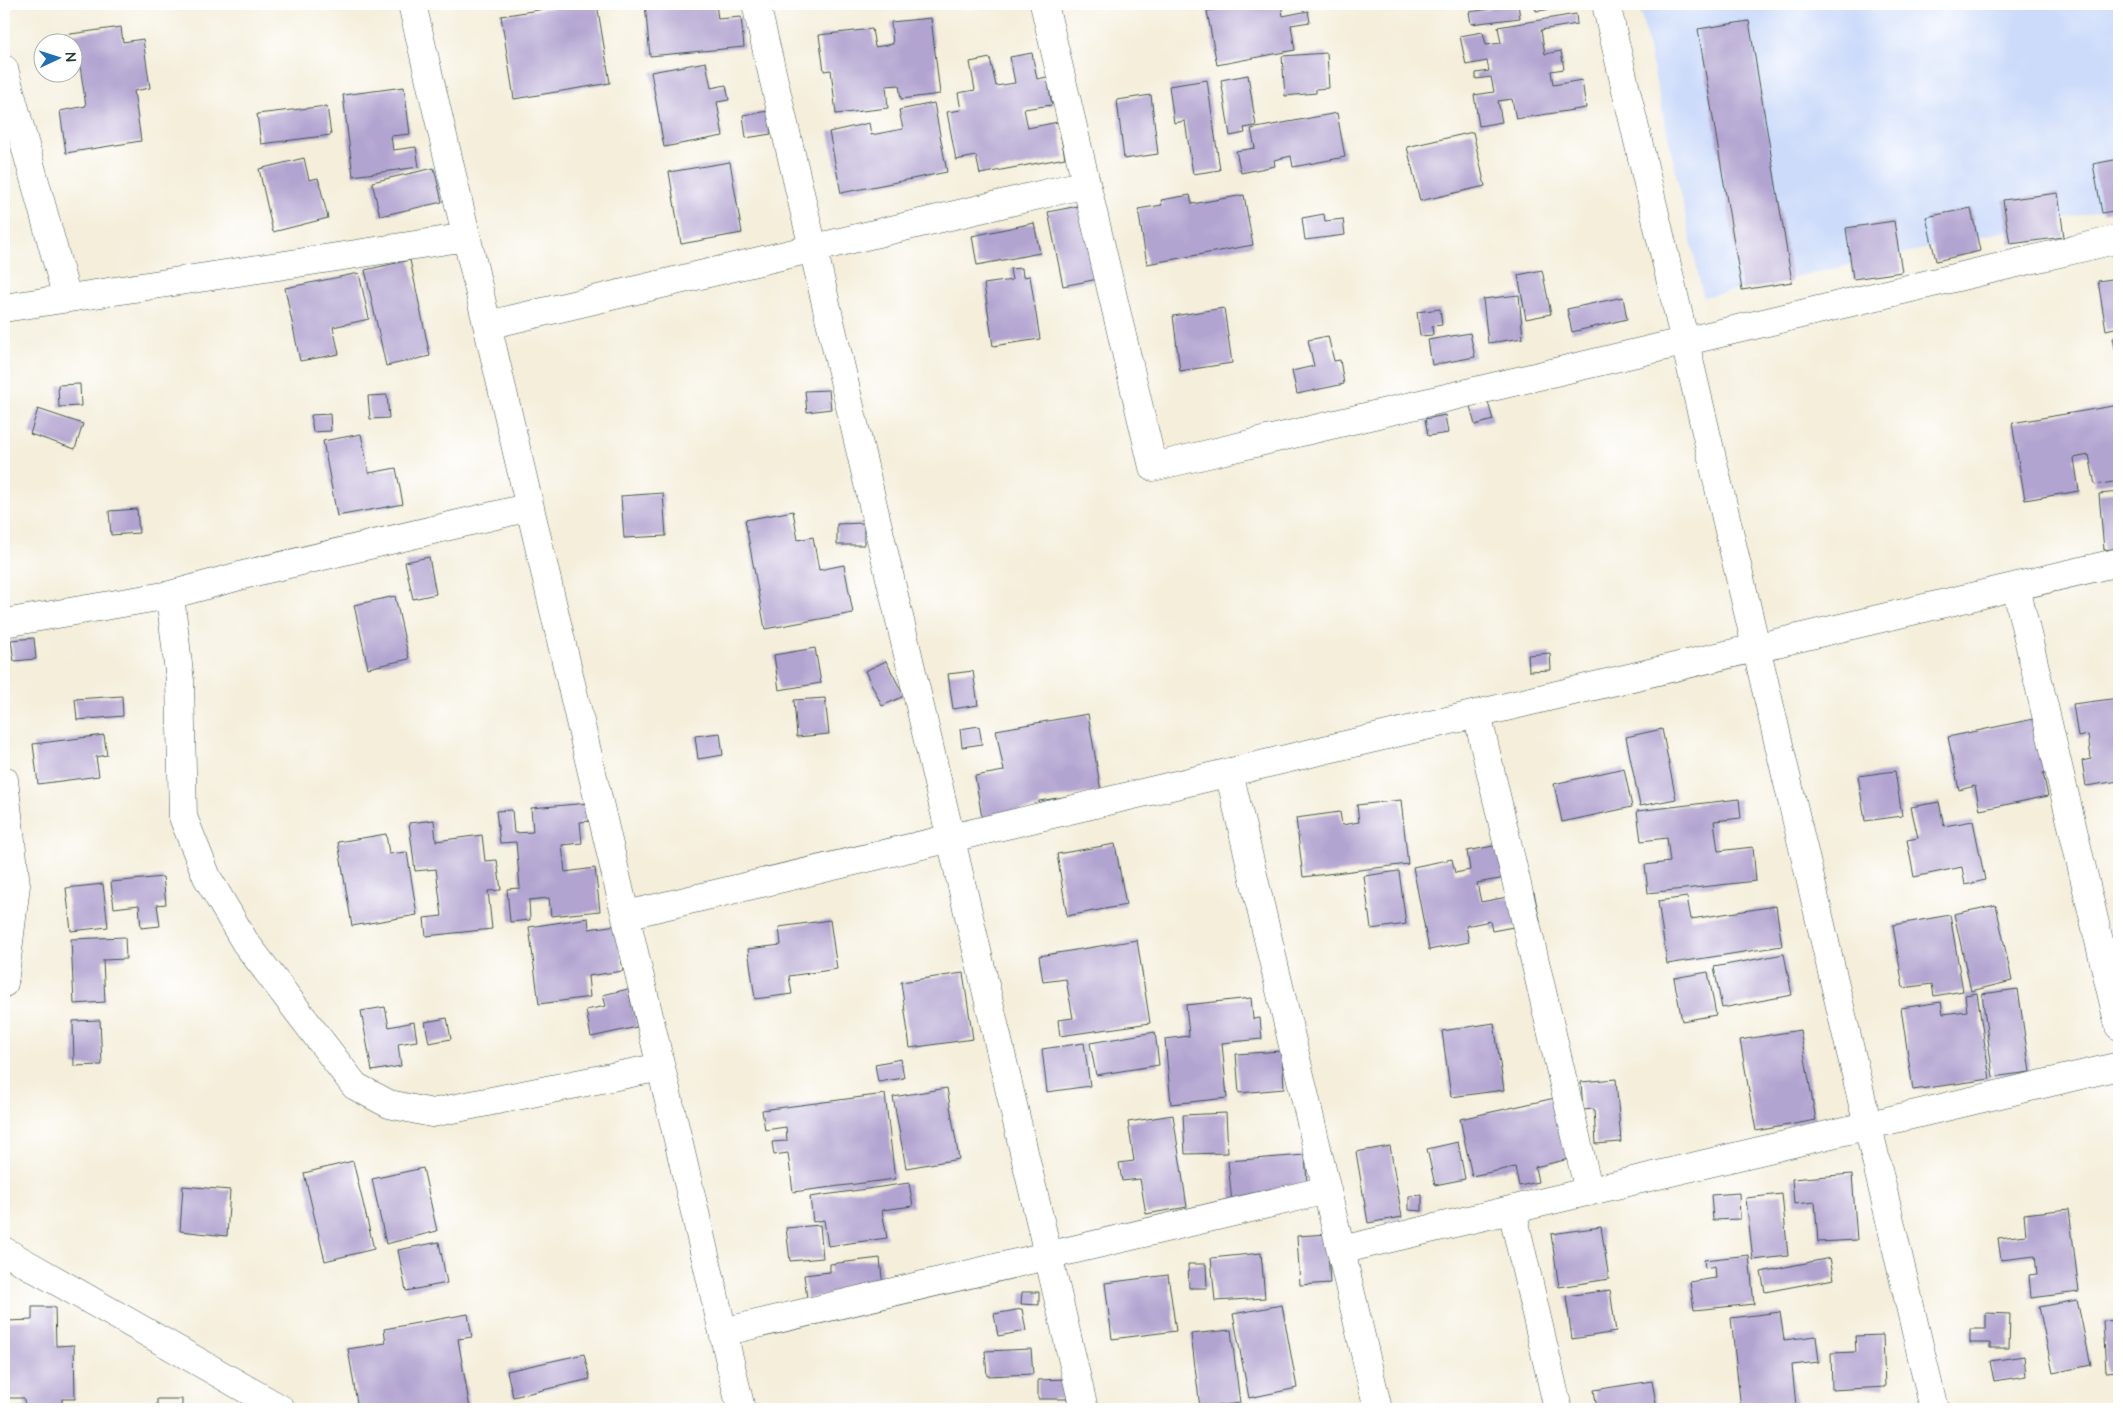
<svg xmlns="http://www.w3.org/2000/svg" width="2123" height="1413" font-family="'Architects Daughter',sans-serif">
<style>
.built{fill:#ccdbfa}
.building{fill:#b2a4d0}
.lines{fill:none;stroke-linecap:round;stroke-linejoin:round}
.minor-casing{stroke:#3f584d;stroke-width:29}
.minor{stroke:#fff;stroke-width:28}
</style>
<rect width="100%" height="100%" fill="#fff"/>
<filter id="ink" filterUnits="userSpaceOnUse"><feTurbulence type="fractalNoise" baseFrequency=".02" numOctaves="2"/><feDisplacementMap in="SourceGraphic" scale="10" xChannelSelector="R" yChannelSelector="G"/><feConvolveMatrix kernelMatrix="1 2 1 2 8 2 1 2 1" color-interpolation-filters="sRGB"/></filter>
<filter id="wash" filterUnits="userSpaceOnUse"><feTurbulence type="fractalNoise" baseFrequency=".0096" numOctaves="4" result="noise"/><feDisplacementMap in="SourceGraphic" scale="20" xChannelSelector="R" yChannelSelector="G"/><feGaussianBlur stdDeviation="1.12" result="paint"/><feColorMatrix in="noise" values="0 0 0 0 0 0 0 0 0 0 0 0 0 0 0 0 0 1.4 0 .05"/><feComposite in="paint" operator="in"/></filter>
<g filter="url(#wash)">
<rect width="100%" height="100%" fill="#f4eeda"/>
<path class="built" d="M1639 4H2118L2119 207 1703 297Z"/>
<g id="blocks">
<path class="building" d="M575 4H597L610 83 514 99 501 16Z
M645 4H716L718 19 741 17 744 47 650 56Z
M1247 4H1281L1283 16 1308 11 1310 22 1291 25 1295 50 1217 65 1207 11Z
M1489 4H1518L1520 18 1471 24 1469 12 1490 9Z
M1535 4H1577L1578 6 1536 11Z
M1576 14 1577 24 1541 30 1545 54 1561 51 1564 69 1551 71 1553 85 1582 80 1586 108 1516 119 1512 99 1498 101 1502 122 1479 126 1474 95 1494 92 1491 77 1476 79V73L1489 71 1487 61 1466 65 1460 36 1483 32 1486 45 1501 43 1498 27Z
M931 18 940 94 901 99 899 85 886 86 888 108 836 114 831 70 824 71 819 35 872 29 875 47 893 44 891 22Z
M1749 21 1792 282 1742 290 1698 29Z
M121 27 123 42 143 39 150 88 134 91 141 141 66 153 60 111 86 106 79 59 72 60V42H49V37Z
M1032 53 1037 79 1047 77 1052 105 1024 109 1028 128 1058 122 1065 158 980 174 976 156 956 160 947 112 961 110 958 93 975 90 970 62 990 58 996 86 1015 83 1010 57Z
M1327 53 1329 88 1316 89V93L1285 96 1282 56Z
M706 62 711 88 726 85 729 100 717 102 723 136 664 147 651 72Z
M1248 75 1256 126 1244 128 1245 133 1230 136 1221 80Z
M1207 80 1220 170 1193 174 1185 121 1174 123 1169 86Z
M404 87 410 134 391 136 393 150 416 147 419 167 353 176 343 95Z
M1151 95 1158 154 1124 159 1117 100Z
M934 103 947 172 841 193 829 132 869 123 871 135 903 129 899 110Z
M327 106 331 135 261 144 257 114Z
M768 111 771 134 746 138 743 115Z
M1337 113 1345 157 1293 167 1291 156 1274 160 1275 166 1241 173 1236 151 1255 148 1251 129Z
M1473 132 1485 186 1420 201 1407 147Z
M304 158 309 180 318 178 328 218 273 232 259 169Z
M2119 159V210L2102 213 2093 164Z
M730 162 742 233 681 244 669 172Z
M434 168 442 202 380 216 372 182Z
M2058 193 2064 237 2010 244 2003 200Z
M1190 195 1192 204 1244 195 1253 245 1147 264 1138 209 1162 205 1161 200Z
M1098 202 1113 276 1063 286 1048 212Z
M1971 208 1980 251 1936 261 1926 217Z
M1324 214 1325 221 1343 219 1345 235 1305 240 1302 218Z
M1894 221 1902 272 1853 279 1846 228Z
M1034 223 1040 253 977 265 972 236Z
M410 260 430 356 386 366 365 270Z
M1022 268 1023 277 1030 276 1040 339 993 346 984 284 1012 280 1010 269Z
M1542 270 1551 314 1526 319 1518 275Z
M359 273 369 319 333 327 339 354 300 361 285 288Z
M2119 278V327L2106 330 2098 281Z
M1519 295 1523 338 1488 343 1483 299Z
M1623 297 1627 319 1572 332 1567 309Z
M1224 308 1232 363 1180 371 1173 316Z
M1440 309 1442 325 1432 326 1433 335 1420 336 1417 312Z
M1470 333 1475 357 1432 365 1428 340Z
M1328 336 1334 361 1340 360 1344 384 1297 394 1292 371 1314 366 1308 340Z
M2119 337V365H2118L2113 338Z
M80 384 81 406 59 407 58 385Z
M829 390 831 409 807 412 805 391Z
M387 395 389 418 370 419 368 396Z
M1488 402 1493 420 1475 425 1470 406Z
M2119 405V481L2095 485 2089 455 2074 458 2079 491 2025 500 2012 423Z
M38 409 83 424 75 449 30 434Z
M330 414 331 431 313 432 311 415Z
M1445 415 1448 433 1428 436 1425 419Z
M361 434 369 473 396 468 403 504 337 516 323 441Z
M2119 492V548L2104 550 2099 494Z
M663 493 666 536 624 538 621 496Z
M137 509 139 533 111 535 109 511Z
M793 511 798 540 813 537 819 570 844 565 853 613 765 629 745 520Z
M864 523V545H837V524Z
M429 557 436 594 413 599 405 562Z
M395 596 409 659 368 668 354 605Z
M34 638 36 659 14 661 11 640Z
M815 648 821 683 779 690 774 655Z
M1550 653 1551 670 1529 671 1528 655Z
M886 661 904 696 882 706 865 671Z
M973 671 978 705 953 709 948 674Z
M122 696 123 716 77 720 75 699Z
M825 698 829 734 797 737 794 700Z
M2119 698V781L2086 786 2082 761 2091 759 2088 735 2078 737 2073 704Z
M1088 714 1101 791 1039 801 1040 807 982 818 975 776 1004 771 996 730Z
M2043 717 2054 771 2043 773 2048 796 1980 810 1975 786 1959 790 1948 737Z
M979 726 982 744 962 747 960 729Z
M1662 729 1676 799 1640 806 1626 737Z
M720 733 723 755 698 759 695 736Z
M104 735 107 755 96 757 99 776 38 784 33 744Z
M1624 768 1632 807 1562 822 1554 784Z
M1895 771 1902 816 1865 821 1858 776Z
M1739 799 1741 818 1714 821 1718 851 1753 847 1756 881 1648 893 1645 865 1670 862 1667 838 1641 841 1637 811Z
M1401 800 1408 864 1303 877 1296 818 1340 812 1342 825 1359 822 1357 805Z
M1939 802 1944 826 1973 821 1985 880 1965 885 1962 867 1914 877 1907 840 1918 838 1911 807Z
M589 803 591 821 580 822 582 843 562 845 565 872 595 868 600 911 551 916 549 898 529 900 530 920 510 922 507 889 520 888 516 842 500 843 496 811 512 810 514 833 533 832 531 808Z
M434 820 436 841 482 835 485 861 497 860 501 890 488 891 492 929 426 936 424 918 442 916 436 869 415 871 409 823Z
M386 834 389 854 407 852 417 915 352 926 338 842Z
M1520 841 1527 874 1477 883 1481 902 1534 892 1540 922 1492 931 1490 921 1466 926 1469 942 1429 950 1413 867 1452 859 1455 873 1470 870 1467 851Z
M1115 844 1126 905 1067 916 1057 854Z
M1399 871 1406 924 1371 929 1364 876Z
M163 877 166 904 157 905 160 926 141 928 139 905 114 908 111 882Z
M103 884 108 927 71 931 66 888Z
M1687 897 1691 919 1776 906 1782 946 1667 964 1658 901Z
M1996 905 2012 981 1971 991 1954 914Z
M1950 915 1963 991 1934 996 1932 984 1903 988 1893 925Z
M588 918 589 929 617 925 623 971 588 976 590 997 539 1004 529 927Z
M830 920 837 969 789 976 792 994 755 999 748 949 781 945 779 927Z
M125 937 126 959 103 960 105 1002 74 1004 71 939Z
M1137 940 1150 1023 1060 1036 1058 1020 1073 1018 1066 979 1043 982 1039 956Z
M1784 954 1792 995 1722 1008 1714 967Z
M1708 972 1716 1015 1682 1021 1674 978Z
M963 973 973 1039 910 1048 901 982Z
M628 989 637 1027 591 1037 586 1010 606 1006 603 995Z
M2018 989 2030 1072 1993 1077 1982 994Z
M1977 993 1990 1079 1913 1090 1901 1008 1941 1002 1943 1014 1967 1011 1965 995Z
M1251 998 1253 1019 1260 1018 1262 1039 1222 1043 1227 1098 1171 1104 1165 1039 1189 1036 1186 1005Z
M385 1007 389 1027 414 1022 417 1041 398 1044 401 1066 372 1071 361 1011Z
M447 1018 451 1039 429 1043 425 1022Z
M100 1020 102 1065 74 1066 73 1021Z
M1494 1023 1504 1090 1451 1097 1442 1031Z
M1800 1030 1816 1120 1756 1131 1740 1040Z
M1155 1032 1159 1065 1096 1075 1090 1043Z
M1084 1043 1090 1086 1047 1092 1042 1049Z
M1282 1051 1284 1089 1239 1093 1236 1054Z
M901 1059 904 1078 878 1082 875 1064Z
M1616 1079 1621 1142 1596 1144 1594 1109 1583 1110 1581 1082Z
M947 1088 959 1159 906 1168 893 1097Z
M885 1094 895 1179 793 1192 788 1153 774 1155 772 1142 787 1141 786 1127 765 1130 762 1110Z
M1555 1098 1569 1159 1535 1167 1538 1182 1519 1186 1515 1167 1472 1176 1460 1119Z
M1226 1113 1228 1153 1185 1154 1183 1115Z
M1173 1115 1187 1207 1146 1214 1140 1179 1122 1181 1119 1163 1134 1161 1128 1122Z
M1458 1142 1465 1179 1435 1185 1427 1149Z
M1390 1146 1402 1217 1368 1223 1356 1152Z
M1305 1155 1308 1197 1232 1204 1228 1161Z
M353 1161 374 1249 325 1261 304 1173Z
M423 1168 437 1231 386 1244 372 1179Z
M1852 1174 1857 1240 1818 1242 1815 1202 1794 1204 1792 1179Z
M909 1183 913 1206 882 1210 887 1238 828 1246 824 1220 813 1222 810 1197Z
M183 1186 230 1190 227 1236 180 1231Z
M1739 1193 1740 1219 1713 1220 1711 1195Z
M1782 1194 1788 1256 1753 1260 1746 1198Z
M1422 1195V1211L1409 1210V1196Z
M2069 1209 2079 1292 2031 1298 2029 1275 2037 1274 2035 1256 2001 1260 1998 1238 2026 1235 2024 1214Z
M820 1225 823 1258 790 1261 786 1228Z
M1601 1227 1609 1279 1559 1287 1551 1234Z
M1327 1234 1330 1283 1300 1285 1297 1236Z
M439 1242 447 1283 406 1291 398 1250Z
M1261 1253 1265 1298 1215 1301 1211 1258Z
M1749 1255 1754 1304 1694 1310 1690 1282 1716 1278 1715 1266 1705 1268 1704 1260Z
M880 1258 883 1289 807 1298 804 1275 830 1272V1264Z
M1830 1258 1834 1279 1765 1292 1761 1272Z
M1188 1264H1206L1207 1288H1189Z
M1168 1275 1176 1331 1112 1339 1105 1283Z
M1610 1290 1616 1332 1572 1339 1566 1296Z
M1022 1292H1039V1305L1021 1304Z
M2077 1300 2091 1365 2053 1373 2039 1307Z
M1282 1305 1297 1388 1249 1398 1233 1314Z
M32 1307H55L56 1346 74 1345 75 1399H62V1409H25L24 1398H4L6 1321 32 1320Z
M1022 1309 1026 1331 998 1336 994 1314Z
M1780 1312 1784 1340 1816 1336 1819 1362 1792 1365 1796 1406 1741 1409 1731 1318Z
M1986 1313 2010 1314 2009 1348H1990V1343H1970V1329H1986Z
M468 1314 472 1337 458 1339 470 1409H358L348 1349 386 1343 384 1329Z
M2119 1320V1371L2106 1372 2103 1321Z
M1231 1330 1240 1403 1200 1408 1191 1334Z
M1883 1335 1885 1387 1832 1390 1831 1353 1856 1352 1855 1336Z
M1031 1349 1033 1374 987 1376 985 1351Z
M584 1354 590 1379 513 1397 507 1371Z
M2024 1356 2026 1376 1994 1381 1990 1361Z
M1066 1379 1067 1399H1038V1380Z
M1652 1381 1657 1409H1597L1594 1390Z
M157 1399H182V1409H157Z"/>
</g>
</g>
<g filter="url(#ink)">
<use href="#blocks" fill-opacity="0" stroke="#3f584d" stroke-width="1"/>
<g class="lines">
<defs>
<path id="minor" d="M412 4 741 1409
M756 4 1084 1409
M1044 4 1153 467 2119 239
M1606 4 1934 1409
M4 69 67 298
M4 308 467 237
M488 325 1086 184
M530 507 247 574 170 595 180 681 183 817 207 877 245 942 355 1086 389 1104 432 1113 661 1067
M2016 587 2119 1026
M4 623 170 595
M1477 714 1589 1192
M1229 772 1378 1409
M4 780 16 885 4 983
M626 915 2119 562
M1512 1210 1558 1409
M1341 1250 2119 1066
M4 1251 281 1409
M723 1332 1327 1190"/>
</defs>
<use href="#minor" class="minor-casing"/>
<use href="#minor" class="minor"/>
</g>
</g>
<rect width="2123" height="1413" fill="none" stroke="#fff" stroke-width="20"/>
<g transform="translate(58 58) rotate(86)"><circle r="24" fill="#ffffff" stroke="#a5b1ae"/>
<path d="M0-4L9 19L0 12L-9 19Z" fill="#1f6fb2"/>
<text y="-8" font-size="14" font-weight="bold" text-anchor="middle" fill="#1f3d34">N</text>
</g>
</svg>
